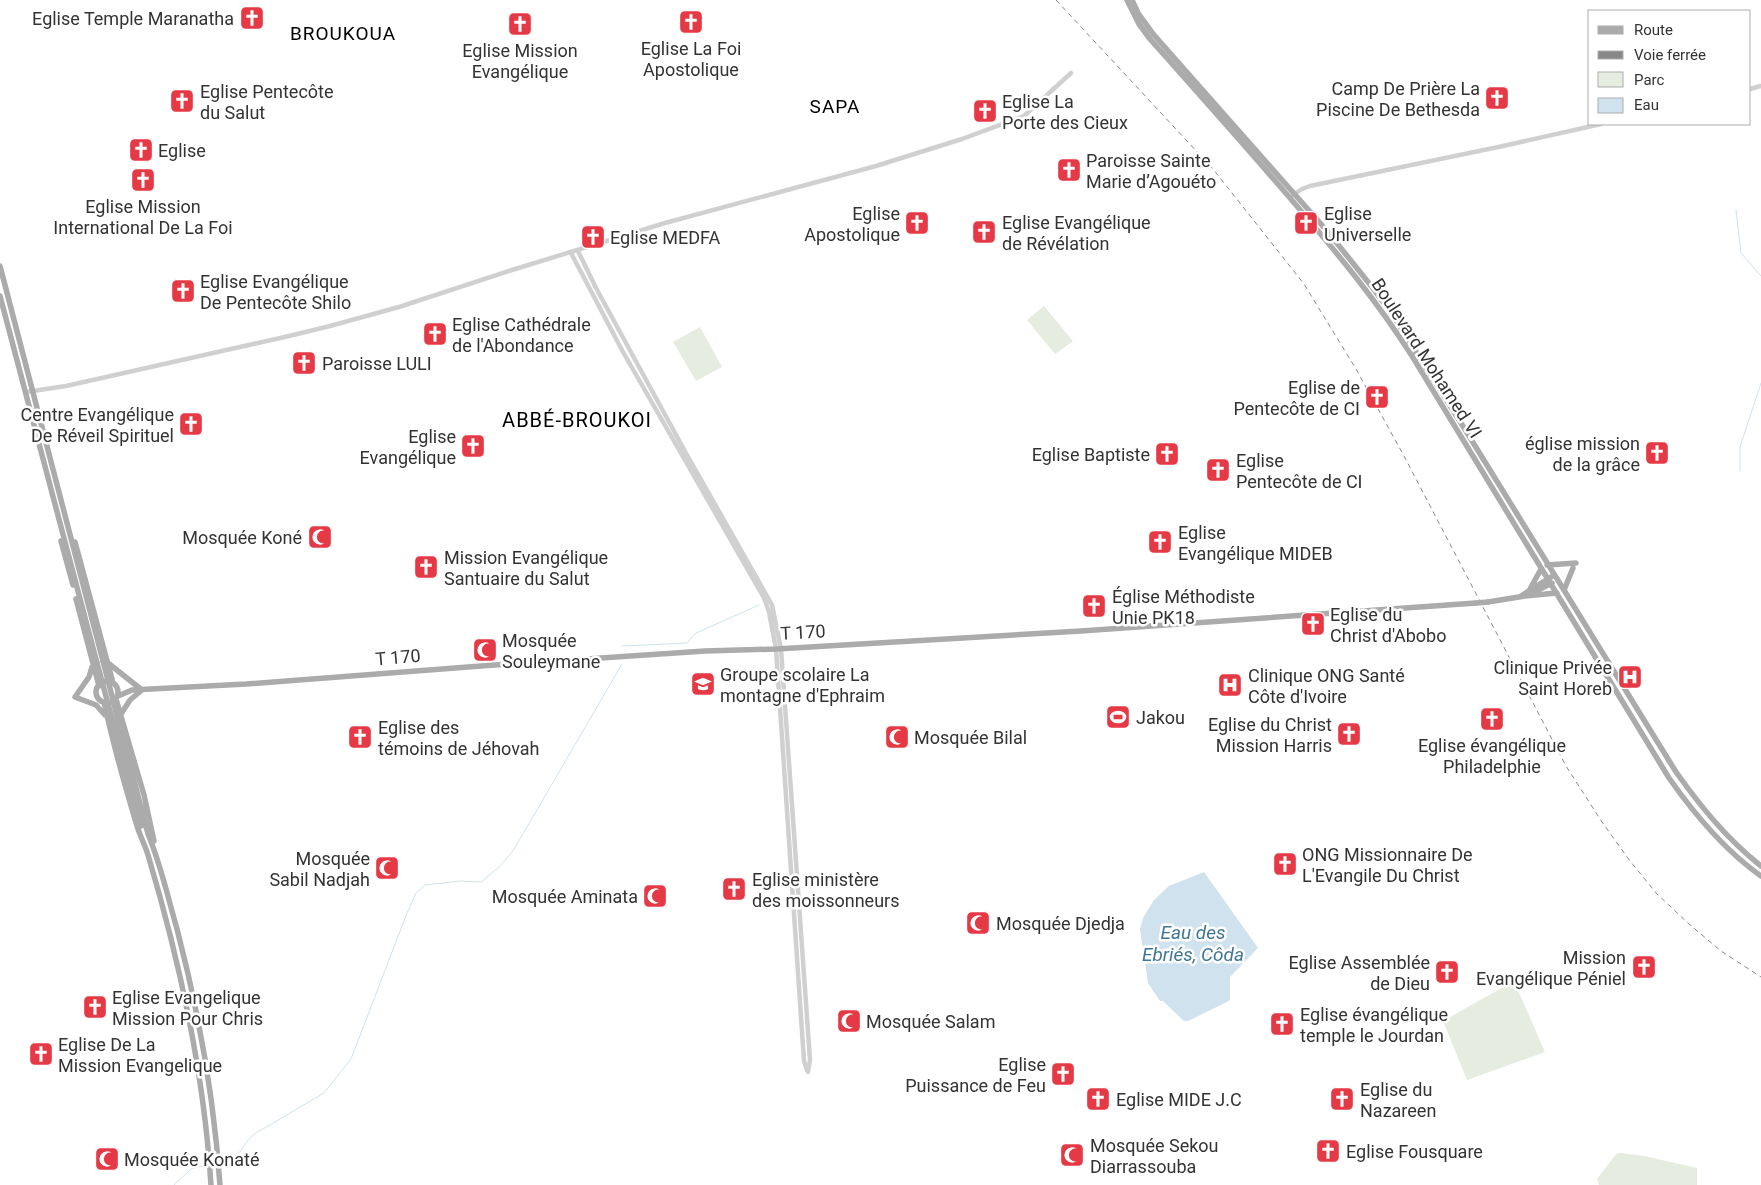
<svg xmlns="http://www.w3.org/2000/svg" width="1761" height="1185" font-family="Roboto,sans-serif">
<style>
.green{fill:#e6ecdf}
.water{fill:#cfe2ee}
.lines{fill:none;stroke-linecap:round;stroke-linejoin:round}
.stream{stroke:#cfe2ee;stroke-width:1}
.minor{stroke:#d0d0d0;stroke-width:4.5}
.major{stroke:#ababab;stroke-width:5.5}
.rail{stroke:#888;stroke-width:1;stroke-dasharray:5 4;stroke-linecap:butt}
.major-bridge{stroke:#ababab;stroke-width:5.5}
.labels{text-anchor:middle;dominant-baseline:central;stroke-width:5;stroke-linejoin:round;paint-order:stroke}
.poi-label{font-size:18px;fill:#333;stroke:#fff;text-anchor:start}
.street-label{font-size:18px;fill:#333;stroke:#fff}
.neighbourhood-label{font-size:19px;letter-spacing:1px;fill:#000;stroke:#fff}
.water-label{font-size:19px;font-style:italic;fill:#3f7597;stroke:#fff}
.quarter-label{font-size:20px;letter-spacing:1px;fill:#000;stroke:#fff}
</style>
<rect width="100%" height="100%" fill="#fff"/>
<path class="green" d="M1044 306 1073 341 1055 354 1027 320Z
M700 327 722 367 696 381 673 342Z
M1123 704 1131 721 1113 729 1105 713Z
M1514 981 1545 1052 1467 1080 1443 1021Z
M1621 1153 1644 1156 1697 1168V1185H1599L1597 1179 1616 1154Z"/>
<path class="water" d="M1204 872 1258 948 1230 977V999L1229 1001 1188 1021H1184L1163 1001H1160L1148 983 1140 929 1143 918 1154 900 1169 886Z"/>
<g class="lines">
<path class="stream" d="M1736 210 1741 253 1761 276
M1740 471V447L1761 383
M622 646 687 643 696 633 759 605
M228 1164C242 1155 246 1135 263 1129L324 1093 351 1059 407 913 416 893 425 885 460 881 481 882 499 867 513 851 622 664
M174 1185 191 1169 202 1166"/>
<path class="minor" d="M1750 89 1761 86
M1293 195 1302 189 1310 186 1503 146 1601 124
M578 251 596 288 687 455 772 605 781 649 810 1060 808 1072
M571 253 623 352 764 598 769 612 776 649 804 1061 807 1070
M26 392 66 386 289 336 330 326 399 307 512 270 665 223 876 166 962 139 1024 116 1071 73"/>
<path class="major" d="M1127 0 1139 24 1150 39C1199 94 1248 149 1296 205 1338 254 1377 301 1412 356L1669 778C1695 815 1724 850 1761 876
M1132 0 1138 13 1154 35 1328 232 1372 287 1396 320 1461 423 1676 772C1701 807 1727 839 1761 866
M0 266 103 661
M0 296 97 663
M61 541 73 585
M75 542 113 683
M1547 565 1576 563
M1530 589 1541 569
M1564 590 1573 568
M1534 592 1552 583
M1521 596 1551 577
M76 599 99 686
M1488 602 1525 596 1557 593
M108 663 142 690
M92 667 89 677 75 697 96 705 105 715
M96 692a11 11 0 1 1 22 0a11 11 0 1 1-22 0Z
M118 696 132 690 246 684 481 666 705 651 776 649 1081 631 1476 603
M116 699 144 795 154 841
M104 702C113 744 125 786 137 826 140 836 145 845 148 855 180 962 204 1073 211 1185
M121 714 130 700 142 690
M122 735 148 834C161 865 168 898 177 929 199 1013 214 1098 220 1185
M117 737 141 826"/>
<path class="rail" d="M1056 0 1213 169 1304 284 1356 369 1404 456 1566 766 1602 822 1630 861 1657 894 1689 924 1721 951 1761 977"/>
<path class="major-bridge" d="M1476 603 1488 602
M103 661 122 735
M97 663 117 737"/>
</g>
<defs>
<symbol id="church-square" viewBox="-11 -11 22 22"><rect x="-9" y="-9" width="18" height="18" rx="4" fill="#e63946" stroke="#fff"/><path d="M-1.2-6h2.4v3.5h3.3v2.4h-3.3V6h-2.4V-.1h-3.3v-2.4h3.3Z" fill="#fff"/></symbol>
<symbol id="mosque-square" viewBox="-11 -11 22 22"><rect x="-9" y="-9" width="18" height="18" rx="4" fill="#e63946" stroke="#fff"/><path d="M3.5-4.9A6 6 0 1 0 3.5 4.9A5 5 0 1 1 3.5-4.9Z" fill="#fff"/></symbol>
<symbol id="hospital-square" viewBox="-11 -11 22 22"><rect x="-9" y="-9" width="18" height="18" rx="4" fill="#e63946" stroke="#fff"/><path d="M-5-5h3v3.5h4V-5h3V5h-3V1.5h-4V5h-3Z" fill="#fff"/></symbol>
<symbol id="school-square" viewBox="-11 -11 22 22"><rect x="-9" y="-9" width="18" height="18" rx="4" fill="#e63946" stroke="#fff"/><path d="M0-5L7-2L0 1L-7-2ZM-4 1L0 2.5L4 1V4Q0 6-4 4Z" fill="#fff"/></symbol>
<symbol id="stadium-square" viewBox="-11 -11 22 22"><rect x="-9" y="-9" width="18" height="18" rx="4" fill="#e63946" stroke="#fff"/><path d="M0-5a6.5 5 0 1 0 0 10a6.5 5 0 1 0 0-10ZM-3.5-1.8h7v3.6h-7Z" fill="#fff"/></symbol>
</defs>
<g fill-rule="evenodd">
<use href="#church-square" x="238" y="4" width="28" height="28"/>
<use href="#church-square" x="677" y="8" width="28" height="28"/>
<use href="#church-square" x="506" y="10" width="28" height="28"/>
<use href="#church-square" x="1483" y="84" width="28" height="28"/>
<use href="#church-square" x="168" y="87" width="28" height="28"/>
<use href="#church-square" x="971" y="97" width="28" height="28"/>
<use href="#church-square" x="127" y="136" width="28" height="28"/>
<use href="#church-square" x="1055" y="156" width="28" height="28"/>
<use href="#church-square" x="129" y="166" width="28" height="28"/>
<use href="#church-square" x="903" y="209" width="28" height="28"/>
<use href="#church-square" x="1292" y="209" width="28" height="28"/>
<use href="#church-square" x="970" y="218" width="28" height="28"/>
<use href="#church-square" x="579" y="223" width="28" height="28"/>
<use href="#church-square" x="169" y="277" width="28" height="28"/>
<use href="#church-square" x="421" y="320" width="28" height="28"/>
<use href="#church-square" x="290" y="349" width="28" height="28"/>
<use href="#church-square" x="1363" y="383" width="28" height="28"/>
<use href="#church-square" x="177" y="410" width="28" height="28"/>
<use href="#church-square" x="459" y="432" width="28" height="28"/>
<use href="#church-square" x="1643" y="439" width="28" height="28"/>
<use href="#church-square" x="1153" y="440" width="28" height="28"/>
<use href="#church-square" x="1204" y="456" width="28" height="28"/>
<use href="#mosque-square" x="306" y="523" width="28" height="28"/>
<use href="#church-square" x="1146" y="528" width="28" height="28"/>
<use href="#church-square" x="412" y="553" width="28" height="28"/>
<use href="#church-square" x="1080" y="592" width="28" height="28"/>
<use href="#church-square" x="1299" y="610" width="28" height="28"/>
<use href="#mosque-square" x="471" y="636" width="28" height="28"/>
<use href="#hospital-square" x="1616" y="663" width="28" height="28"/>
<use href="#school-square" x="689" y="670" width="28" height="28"/>
<use href="#hospital-square" x="1216" y="671" width="28" height="28"/>
<use href="#stadium-square" x="1104" y="703" width="28" height="28"/>
<use href="#church-square" x="1478" y="705" width="28" height="28"/>
<use href="#church-square" x="1335" y="720" width="28" height="28"/>
<use href="#church-square" x="346" y="723" width="28" height="28"/>
<use href="#mosque-square" x="883" y="723" width="28" height="28"/>
<use href="#church-square" x="1271" y="850" width="28" height="28"/>
<use href="#mosque-square" x="373" y="854" width="28" height="28"/>
<use href="#church-square" x="720" y="875" width="28" height="28"/>
<use href="#mosque-square" x="641" y="882" width="28" height="28"/>
<use href="#mosque-square" x="964" y="909" width="28" height="28"/>
<use href="#church-square" x="1630" y="953" width="28" height="28"/>
<use href="#church-square" x="1433" y="958" width="28" height="28"/>
<use href="#church-square" x="81" y="993" width="28" height="28"/>
<use href="#mosque-square" x="835" y="1007" width="28" height="28"/>
<use href="#church-square" x="1268" y="1010" width="28" height="28"/>
<use href="#church-square" x="27" y="1040" width="28" height="28"/>
<use href="#church-square" x="1049" y="1060" width="28" height="28"/>
<use href="#church-square" x="1084" y="1085" width="28" height="28"/>
<use href="#church-square" x="1328" y="1085" width="28" height="28"/>
<use href="#church-square" x="1314" y="1137" width="28" height="28"/>
<use href="#mosque-square" x="1058" y="1141" width="28" height="28"/>
<use href="#mosque-square" x="93" y="1145" width="28" height="28"/>
</g>
<g class="labels">
<g class="poi-label">
<text x="234" y="18" text-anchor="end">Eglise Temple Maranatha</text>
<text x="691" y="48" text-anchor="middle">Eglise La Foi<tspan x="691" dy="21">Apostolique</tspan></text>
<text x="520" y="50" text-anchor="middle">Eglise Mission<tspan x="520" dy="21">Evangélique</tspan></text>
<text x="1480" y="88" text-anchor="end">Camp De Prière La<tspan x="1480" dy="21">Piscine De Bethesda</tspan></text>
<text x="200" y="91">Eglise Pentecôte<tspan x="200" dy="21">du Salut</tspan></text>
<text x="1002" y="101">Eglise La<tspan x="1002" dy="21">Porte des Cieux</tspan></text>
<text x="158" y="150">Eglise</text>
<text x="1086" y="160">Paroisse Sainte<tspan x="1086" dy="21">Marie d’Agouéto</tspan></text>
<text x="143" y="206" text-anchor="middle">Eglise Mission<tspan x="143" dy="21">International De La Foi</tspan></text>
<text x="900" y="213" text-anchor="end">Eglise<tspan x="900" dy="21">Apostolique</tspan></text>
<text x="1324" y="213">Eglise<tspan x="1324" dy="21">Universelle</tspan></text>
<text x="1002" y="222">Eglise Evangélique<tspan x="1002" dy="21">de Révélation</tspan></text>
<text x="610" y="237">Eglise MEDFA</text>
<text x="200" y="281">Eglise Evangélique<tspan x="200" dy="21">De Pentecôte Shilo</tspan></text>
<text x="452" y="324">Eglise Cathédrale<tspan x="452" dy="21">de l'Abondance</tspan></text>
<text x="322" y="363">Paroisse LULI</text>
<text x="1360" y="387" text-anchor="end">Eglise de<tspan x="1360" dy="21">Pentecôte de CI</tspan></text>
<text x="174" y="414" text-anchor="end">Centre Evangélique<tspan x="174" dy="21">De Réveil Spirituel</tspan></text>
<text x="456" y="436" text-anchor="end">Eglise<tspan x="456" dy="21">Evangélique</tspan></text>
<text x="1640" y="443" text-anchor="end">église mission<tspan x="1640" dy="21">de la grâce</tspan></text>
<text x="1150" y="454" text-anchor="end">Eglise Baptiste</text>
<text x="1236" y="460">Eglise<tspan x="1236" dy="21">Pentecôte de CI</tspan></text>
<text x="1178" y="532">Eglise<tspan x="1178" dy="21">Evangélique MIDEB</tspan></text>
<text x="302" y="537" text-anchor="end">Mosquée Koné</text>
<text x="444" y="557">Mission Evangélique<tspan x="444" dy="21">Santuaire du Salut</tspan></text>
<text x="1112" y="596">Église Méthodiste<tspan x="1112" dy="21">Unie PK18</tspan></text>
<text x="1330" y="614">Eglise du<tspan x="1330" dy="21">Christ d'Abobo</tspan></text>
<text x="502" y="640">Mosquée<tspan x="502" dy="21">Souleymane</tspan></text>
<text x="1612" y="667" text-anchor="end">Clinique Privée<tspan x="1612" dy="21">Saint Horeb</tspan></text>
<text x="720" y="674">Groupe scolaire La<tspan x="720" dy="21">montagne d'Ephraim</tspan></text>
<text x="1248" y="675">Clinique ONG Santé<tspan x="1248" dy="21">Côte d'Ivoire</tspan></text>
<text x="1136" y="717">Jakou</text>
<text x="1332" y="724" text-anchor="end">Eglise du Christ<tspan x="1332" dy="21">Mission Harris</tspan></text>
<text x="378" y="727">Eglise des<tspan x="378" dy="21">témoins de Jéhovah</tspan></text>
<text x="914" y="737">Mosquée Bilal</text>
<text x="1492" y="745" text-anchor="middle">Eglise évangélique<tspan x="1492" dy="21">Philadelphie</tspan></text>
<text x="1302" y="854">ONG Missionnaire De<tspan x="1302" dy="21">L'Evangile Du Christ</tspan></text>
<text x="370" y="858" text-anchor="end">Mosquée<tspan x="370" dy="21">Sabil Nadjah</tspan></text>
<text x="752" y="879">Eglise ministère<tspan x="752" dy="21">des moissonneurs</tspan></text>
<text x="638" y="896" text-anchor="end">Mosquée Aminata</text>
<text x="996" y="923">Mosquée Djedja</text>
<text x="1626" y="957" text-anchor="end">Mission<tspan x="1626" dy="21">Evangélique Péniel</tspan></text>
<text x="1430" y="962" text-anchor="end">Eglise Assemblée<tspan x="1430" dy="21">de Dieu</tspan></text>
<text x="112" y="997">Eglise Evangelique<tspan x="112" dy="21">Mission Pour Chris</tspan></text>
<text x="1300" y="1014">Eglise évangélique<tspan x="1300" dy="21">temple le Jourdan</tspan></text>
<text x="866" y="1021">Mosquée Salam</text>
<text x="58" y="1044">Eglise De La<tspan x="58" dy="21">Mission Evangelique</tspan></text>
<text x="1046" y="1064" text-anchor="end">Eglise<tspan x="1046" dy="21">Puissance de Feu</tspan></text>
<text x="1360" y="1089">Eglise du<tspan x="1360" dy="21">Nazareen</tspan></text>
<text x="1116" y="1099">Eglise MIDE J.C</text>
<text x="1090" y="1145">Mosquée Sekou<tspan x="1090" dy="21">Diarrassouba</tspan></text>
<text x="1346" y="1151">Eglise Fousquare</text>
<text x="124" y="1159">Mosquée Konaté</text>
</g>
<g class="street-label">
<text transform="translate(1427 358) rotate(57)">Boulevard Mohamed VI</text>
<text transform="translate(803 632) rotate(-3)">T 170</text>
<text transform="translate(398 657) rotate(-5)">T 170</text>
</g>
<g class="neighbourhood-label">
<text x="343" y="33">BROUKOUA</text>
<text x="835" y="106">SAPA</text>
</g>
<g class="water-label">
<text x="1193" y="932">Eau des<tspan x="1193" dy="22">Ebriés, Côda</tspan></text>
</g>
<g class="quarter-label">
<text x="577" y="420">ABBÉ-BROUKOI</text>
</g>
</g>
<rect x="1588" y="10" width="162" height="115" fill="#ffffff" stroke="#adadad"/>
<rect x="1598" y="26" width="25" height="8" fill="#ababab" stroke="#adadad"/>
<text x="1634" y="35" font-size="15" fill="#333333">Route</text>
<rect x="1598" y="51" width="25" height="8" fill="#888888" stroke="#adadad"/>
<text x="1634" y="60" font-size="15" fill="#333333">Voie ferrée</text>
<rect x="1598" y="72" width="25" height="15" fill="#e6ecdf" stroke="#adadad"/>
<text x="1634" y="85" font-size="15" fill="#333333">Parc</text>
<rect x="1598" y="98" width="25" height="15" fill="#cfe2ee" stroke="#adadad"/>
<text x="1634" y="110" font-size="15" fill="#333333">Eau</text>
</svg>
